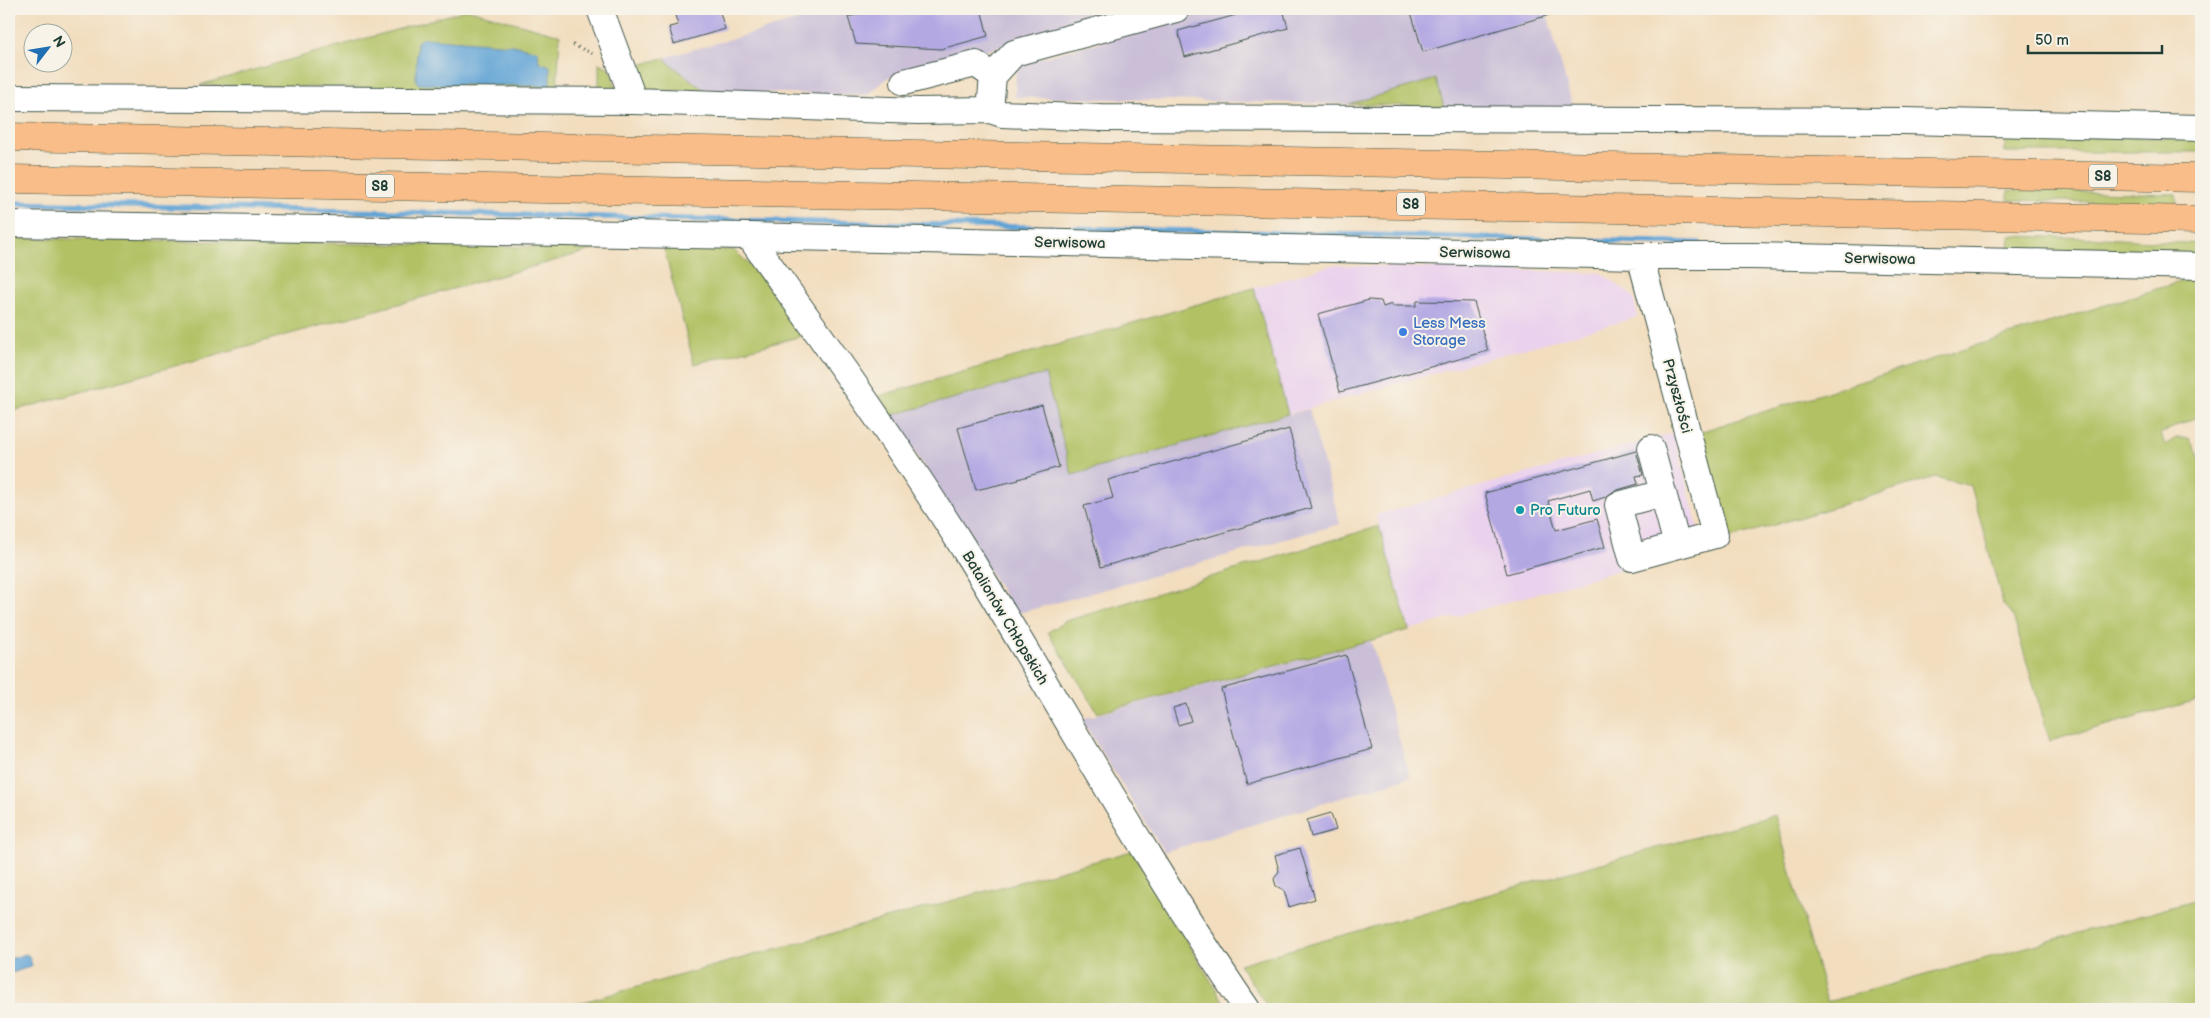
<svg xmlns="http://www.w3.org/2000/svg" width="2210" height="1018" font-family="'Balsamiq Sans',sans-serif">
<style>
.built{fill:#ead1ed}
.industrial{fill:#cabfd7}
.green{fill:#b1c164;stroke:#687f4c}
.water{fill:#62a4d6;stroke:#407085}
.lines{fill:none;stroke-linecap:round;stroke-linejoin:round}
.stream{stroke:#62a4d6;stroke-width:5.5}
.building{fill:#b4a8e3}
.minor-casing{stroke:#3f5549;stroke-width:28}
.highway-casing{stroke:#3f5549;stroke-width:29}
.path{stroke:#3f5549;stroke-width:3;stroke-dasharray:1 4;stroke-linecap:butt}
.minor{stroke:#fff;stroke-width:26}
.highway{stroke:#f8bd88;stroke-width:28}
.shop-dot{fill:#3f7fe0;stroke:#f7f3e8;stroke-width:2}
.culture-dot{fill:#0f9aa8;stroke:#f7f3e8;stroke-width:2}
.labels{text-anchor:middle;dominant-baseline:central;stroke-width:4;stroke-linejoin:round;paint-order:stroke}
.shield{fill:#f7f3e8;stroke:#60746a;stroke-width:1}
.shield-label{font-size:14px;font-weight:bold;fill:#1f3d34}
.street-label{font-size:15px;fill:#1f3d34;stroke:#f7f3e8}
.shop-label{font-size:15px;fill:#366cbe;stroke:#f7f3e8;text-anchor:start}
.culture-label{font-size:15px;fill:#0d838f;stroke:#f7f3e8;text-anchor:start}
</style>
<rect width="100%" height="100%" fill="#f7f3e8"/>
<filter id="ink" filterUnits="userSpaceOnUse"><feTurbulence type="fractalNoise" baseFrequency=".02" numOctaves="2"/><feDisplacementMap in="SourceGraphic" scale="10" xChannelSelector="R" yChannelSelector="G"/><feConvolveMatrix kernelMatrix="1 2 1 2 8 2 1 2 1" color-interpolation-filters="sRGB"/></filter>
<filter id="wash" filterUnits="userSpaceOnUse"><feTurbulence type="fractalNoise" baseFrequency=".0096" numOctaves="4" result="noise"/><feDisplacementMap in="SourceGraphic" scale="20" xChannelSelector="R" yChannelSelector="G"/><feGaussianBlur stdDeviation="1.12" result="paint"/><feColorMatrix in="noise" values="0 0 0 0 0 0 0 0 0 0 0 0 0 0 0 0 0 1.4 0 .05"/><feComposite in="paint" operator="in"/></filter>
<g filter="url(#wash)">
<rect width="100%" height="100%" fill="#f2ddbe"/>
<path class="built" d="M1332 265 1601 273 1633 296 1638 317 1288 414 1254 288Z
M1673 433 1703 546 1409 630 1376 515Z"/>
<path class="industrial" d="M839 9H1139L889 77 867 95 705 91 663 58Z
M1217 9H1546L1574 111 1444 107 1436 79 1349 104 1015 97 1016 65Z
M1045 374 1072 475 1309 409 1340 524 1016 614 892 415Z
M1371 641 1410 777 1164 852 1081 719Z"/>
<path class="green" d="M466 9 560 35 557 92 200 85 456 13Z
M663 58 705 91 644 90 630 68Z
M599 63 611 69 616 90 599 94Z
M1436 79 1444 107 1349 104Z
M2005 135 2201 139V152H2005Z
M2008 190 2176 194 2177 204 2008 200Z
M2009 236 2103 238 2201 244V259L2010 257Z
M9 238 600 248 9 412Z
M664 249 734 250 754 269 806 335 694 364Z
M2195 277H2201V415L2161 433 2165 445 2176 438H2189L2201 461V699L2050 741 2013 616 2003 604 1971 486 1935 477 1724 540 1696 433Z
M1254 288 1288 414 1072 475 1045 374 892 415 879 396Z
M1379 526 1409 630 1098 713 1048 632 1066 621Z
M1775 815 1827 1002 2201 899V1009H1269L1239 964Z
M1132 851 1228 1009H573L572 1005Z"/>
<path class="water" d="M423 38 513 45 538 51 539 62 550 66V86L418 84 416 78 417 42Z
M26 954 30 957 32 966 9 974V959Z"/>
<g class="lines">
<path class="stream" d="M9 203 1699 243"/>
</g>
<g id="blocks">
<path class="building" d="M673 9H719L725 29 674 44 669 27 678 25Z
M879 9H981L988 36 941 49 856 44 848 17Z
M1258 9H1283L1288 28 1185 57 1178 31Z
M1410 9H1555L1556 13 1423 52Z
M1369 300 1381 301 1383 307 1392 304V306H1416L1417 301 1474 302 1488 351 1340 392 1318 314Z
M1042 405 1059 467 1018 479 1019 480 976 490 958 428Z
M1289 429 1311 508 1101 567 1084 506 1113 498 1108 480Z
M1636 451 1643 475 1636 476 1638 484 1614 491 1606 497 1593 501 1590 489 1548 501 1556 530 1597 519 1605 547 1507 574 1485 493Z
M1346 655 1372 749 1247 784 1221 689Z
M1186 704 1191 721 1178 725 1173 708Z
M1331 813 1336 830 1311 837 1307 820Z
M1300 848 1315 899 1289 907 1284 890 1276 886 1274 879 1279 871 1275 855Z"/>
</g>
</g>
<g filter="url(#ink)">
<use href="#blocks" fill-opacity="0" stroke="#3f5549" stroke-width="1"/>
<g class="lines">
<defs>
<path id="minor" d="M600 9 634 101
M904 82 976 64 993 76
M9 98 634 101 918 111 990 110 1002 114 1101 118 1905 121 2201 128
M990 110 993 76 1014 53 1176 9
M9 224 749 236 1640 256H1753L2201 266
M749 236C825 343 902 449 971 560 1063 710 1148 864 1247 1009
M1640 256 1715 535 1632 558 1618 505 1663 493 1677 545
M1651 448 1663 493"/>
<path id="highway" d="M9 137 2201 178
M9 179 2201 220"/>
</defs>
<use href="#minor" class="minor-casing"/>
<use href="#highway" class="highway-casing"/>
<path class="path" d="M573 45 594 54"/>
<use href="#minor" class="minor"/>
<use href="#highway" class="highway"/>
</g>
</g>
<circle class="shop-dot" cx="1403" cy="332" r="5"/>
<circle class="culture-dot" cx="1520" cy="510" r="5"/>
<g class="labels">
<g class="shield">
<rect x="2089" y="164.5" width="28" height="23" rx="4"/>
<rect x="366" y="174.5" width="28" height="23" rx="4"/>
<rect x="1397" y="192.5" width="28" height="23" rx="4"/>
</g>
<g class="shield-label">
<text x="2103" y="176">S8</text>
<text x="380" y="186">S8</text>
<text x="1411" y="204">S8</text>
</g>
<g class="street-label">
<text transform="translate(1070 243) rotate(1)">Serwisowa</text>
<text transform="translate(1475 253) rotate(1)">Serwisowa</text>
<text transform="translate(1880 259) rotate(1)">Serwisowa</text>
<text transform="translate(1677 396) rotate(75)">Przyszłości</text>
<text transform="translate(1005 618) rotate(59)">Batalionów Chłopskich</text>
</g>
<g class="shop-label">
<text x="1413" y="323">Less Mess<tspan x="1413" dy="17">Storage</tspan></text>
</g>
<g class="culture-label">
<text x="1530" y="510">Pro Futuro</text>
</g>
</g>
<rect width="2210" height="1018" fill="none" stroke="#f7f3e8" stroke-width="30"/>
<g transform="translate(48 48) rotate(59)"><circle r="24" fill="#f7f3e8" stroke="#a1aaa0"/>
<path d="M0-4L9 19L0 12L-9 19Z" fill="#1f6fb2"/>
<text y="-8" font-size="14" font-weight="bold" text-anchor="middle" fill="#1f3d34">N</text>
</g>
<path d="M2028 45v8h134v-8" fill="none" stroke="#1f3d34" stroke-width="2.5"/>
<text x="2035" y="45" font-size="15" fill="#1f3d34" stroke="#f7f3e8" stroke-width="4" paint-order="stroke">50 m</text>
</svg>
